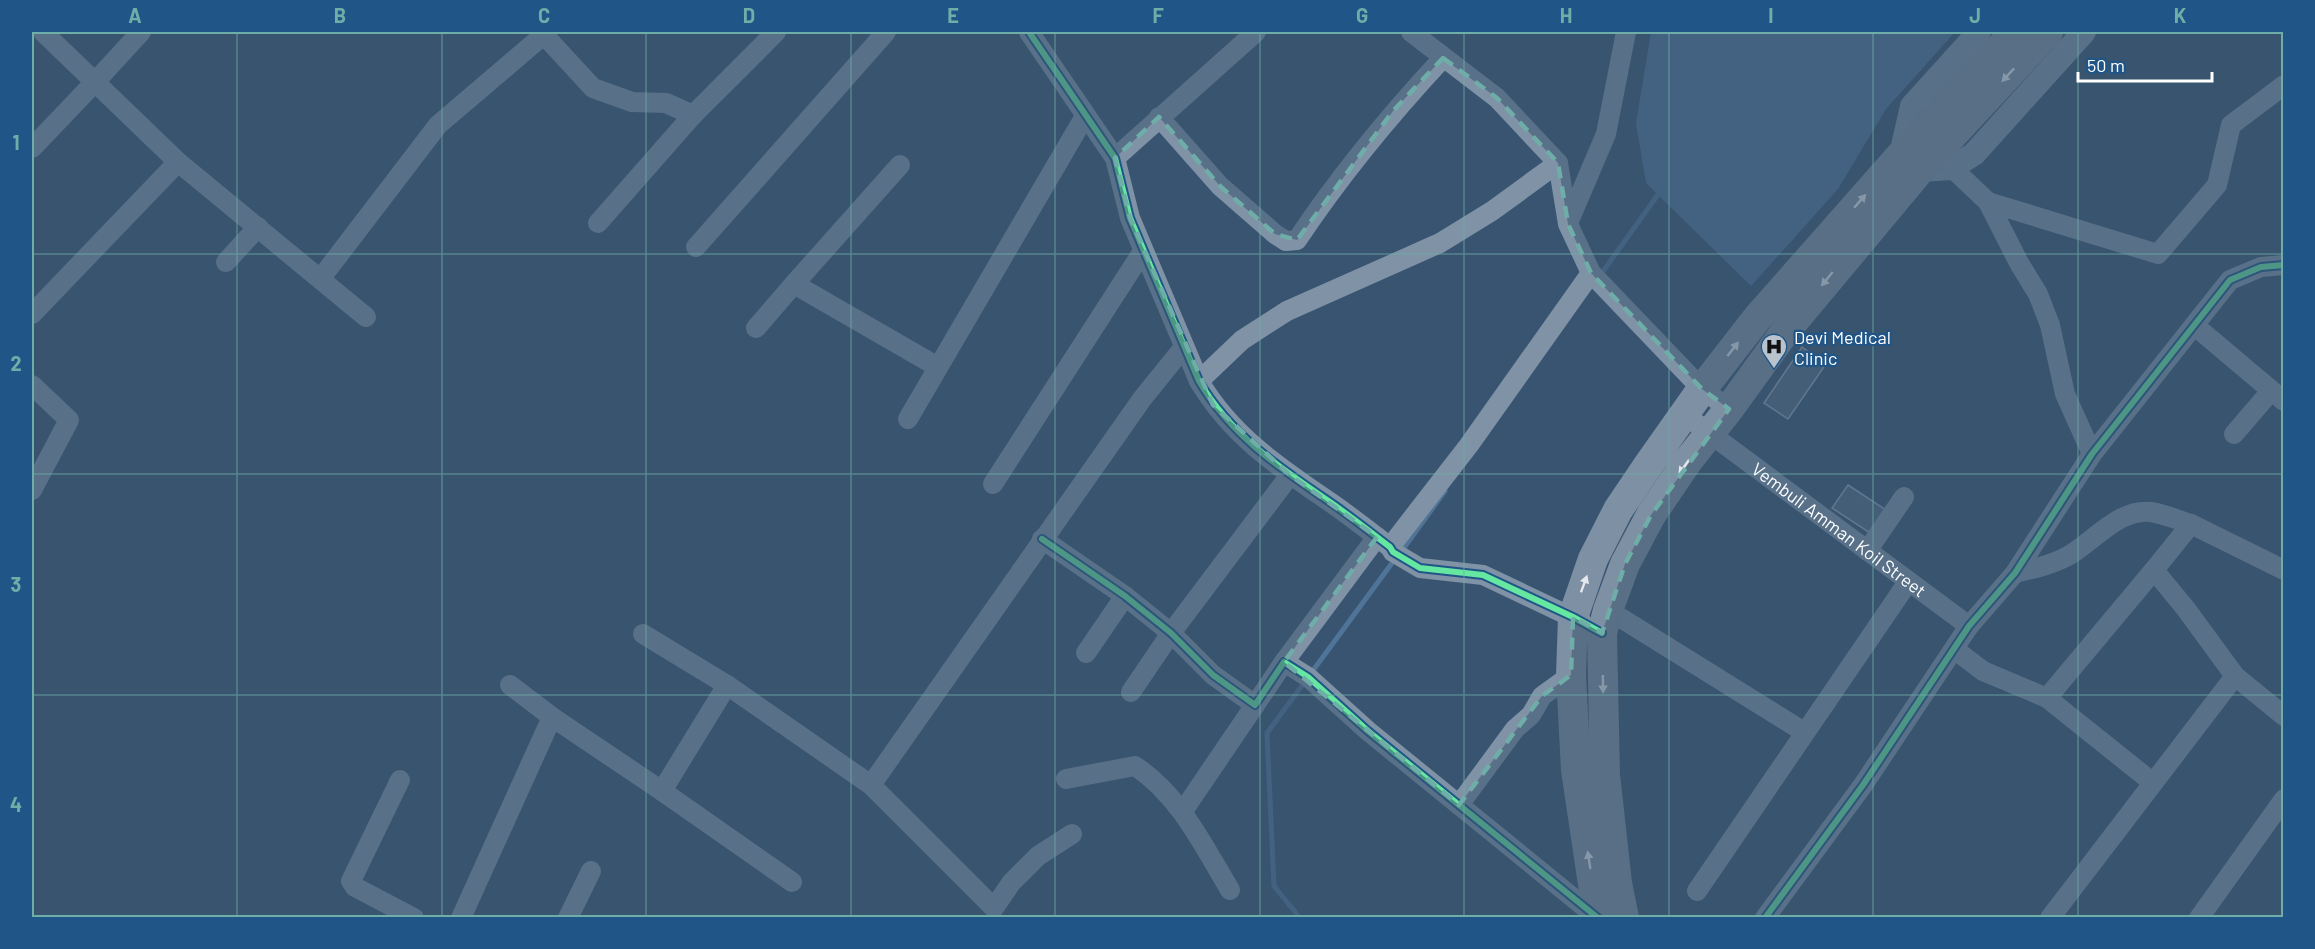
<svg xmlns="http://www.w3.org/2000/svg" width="2315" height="949" font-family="Barlow,sans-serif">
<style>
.water{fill:#507497}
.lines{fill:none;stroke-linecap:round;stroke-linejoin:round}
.stream{stroke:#507497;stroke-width:5}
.building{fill:#556c82;stroke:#92a3b4;stroke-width:1.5}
.minor{stroke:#7f92a6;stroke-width:20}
.tertiary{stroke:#7f92a6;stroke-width:24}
.primary{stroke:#7e90a3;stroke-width:30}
.cycleway-casing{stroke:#205588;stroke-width:10}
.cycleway{stroke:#66e7a1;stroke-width:6}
.oneway{fill:#e5e9ed}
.marked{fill:none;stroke:#6fada8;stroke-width:4.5;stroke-dasharray:12 8;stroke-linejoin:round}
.grid{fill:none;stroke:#6fada8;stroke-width:1.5;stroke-opacity:0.55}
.labels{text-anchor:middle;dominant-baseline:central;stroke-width:4.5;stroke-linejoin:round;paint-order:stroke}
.poi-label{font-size:18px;fill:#fff;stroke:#205588;text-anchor:start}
.street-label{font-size:18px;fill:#fff;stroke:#205588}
.neatline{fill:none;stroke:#6fada8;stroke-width:2}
.grid-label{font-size:20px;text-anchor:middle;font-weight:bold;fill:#6fada8}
</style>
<rect width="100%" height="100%" fill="#385470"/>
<path class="water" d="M1651 32H1955L1886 109 1838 189 1751 286 1646 183 1636 123Z"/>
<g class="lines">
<path class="stream" d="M1599 277 1662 189
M1401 552 1445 491
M1300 918 1274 886 1267 733 1395 559"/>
</g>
<path class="building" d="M1802 347 1826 364 1788 419 1764 403Z
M1848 485 1886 510 1870 533 1832 508Z"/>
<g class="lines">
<g class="minor">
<path d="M43 32 178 162 366 317"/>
<path d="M1029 32 1115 158 1130 218 1199 381C1230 434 1277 466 1327 500 1349 515 1369 531 1390 547L1393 552 1420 568 1483 575 1582 622"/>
<path d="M1411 32 1497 98 1558 163 1568 224 1591 273 1702 389 1729 409"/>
<path d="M544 35 593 88 632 102 666 103 693 115"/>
<path d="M1159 117 1220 186 1275 234 1286 241 1297 240C1341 174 1389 116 1443 58"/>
<path d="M32 148 95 82 141 32"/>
<path d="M1115 158 1256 32"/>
<path d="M900 165 794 284 938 367"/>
<path d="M1952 168 1988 202 2019 263 2038 294 2050 325 2065 394 2092 454"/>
<path d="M1988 202 2158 254 2217 185 2231 125 2284 85"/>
<path d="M598 223 693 115 776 32"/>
<path d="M1568 223 1606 134 1626 32"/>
<path d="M696 247 886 32"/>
<path d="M226 262 258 227"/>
<path d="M321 278 438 125 547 32"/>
<path d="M32 314 178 162"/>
<path d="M2195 326 2284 401"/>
<path d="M756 328 794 284"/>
<path d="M1199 381 1242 340 1287 311 1440 243 1492 211 1558 163"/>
<path d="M32 385 69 420 32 490"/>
<path id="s1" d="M1685 415 1969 626"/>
<path d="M908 419 1085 116"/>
<path d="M2234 434 2271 391"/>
<path d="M993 484 1143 251"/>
<path d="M2191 524 2284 570"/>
<path d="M1042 539 1125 596 1171 633 1213 675 1255 705 1284 662 1308 677 1368 731 1598 918"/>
<path d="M1390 547 1469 445 1591 273"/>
<path d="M1867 551 1904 497"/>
<path d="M2015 573C2033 569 2051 565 2068 556 2093 542 2119 508 2151 512 2164 514 2178 520 2191 524L2154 570 2186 609 2235 676 2284 716"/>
<path d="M1608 610 1804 732"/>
<path d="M643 634 727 685 871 785 994 908 1011 883 1038 856 1072 834"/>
<path d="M1954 649 1983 671 2047 698 2152 782"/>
<path d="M1086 653 1125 596"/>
<path d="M1284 662 1377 537"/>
<path d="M510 685 552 717 662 791 727 685"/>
<path d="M1131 692 1171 633 1290 475"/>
<path d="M2047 698 2154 570"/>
<path d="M1066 779 1135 766C1180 796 1203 845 1230 890"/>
<path d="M400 780 351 881 355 887 414 918"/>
<path d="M871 785 1142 399 1184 347"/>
<path d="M662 791 792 882"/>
<path d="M1459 805 1515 729 1531 715 1542 696 1571 675"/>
<path d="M1183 811 1255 705"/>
<path d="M1697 891 1908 582"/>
<path d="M461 918 552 717"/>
<path d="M568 918 591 871"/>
<path d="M1765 918 1863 785 1969 626 2015 573 2092 454 2230 280 2261 267 2284 265"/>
<path d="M2050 918 2235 676"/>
<path d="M2199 918 2284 799"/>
</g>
<path class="tertiary" d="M1901 155 1912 106 1979 32
M1920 170 1952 168 1974 154 2084 32"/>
<path class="primary" d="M1598 918 1576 770 1571 675 1573 617 1593 559 1618 510 1649 464 1702 389 1758 317 1901 155 2015 32
M1624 918 1617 883 1605 775 1602 633 1608 610 1625 564 1651 515 1687 462 1729 409 1784 333 1920 170 2048 32"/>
<defs>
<path id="cycleway" d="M1029 32 1115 158 1130 218 1199 381C1230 434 1277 466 1327 500 1349 515 1369 531 1390 547L1393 552 1420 568 1483 575 1573 617 1602 633
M1042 539 1125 596 1171 633 1213 675 1255 705 1284 662 1308 677 1368 731 1598 918
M1765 918 1863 785 1969 626 2015 573 2092 454 2230 280 2261 267 2284 265"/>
</defs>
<use href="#cycleway" class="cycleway-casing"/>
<use href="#cycleway" class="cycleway"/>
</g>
<defs><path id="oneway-solid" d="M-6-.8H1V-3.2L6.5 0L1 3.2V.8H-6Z" transform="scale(1.5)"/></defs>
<g class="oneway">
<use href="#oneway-solid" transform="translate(2008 75) rotate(133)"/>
<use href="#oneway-solid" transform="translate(1860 201) rotate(-49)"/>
<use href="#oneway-solid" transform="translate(1827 279) rotate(129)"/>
<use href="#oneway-solid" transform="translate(1733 349) rotate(-52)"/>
<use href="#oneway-solid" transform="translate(1684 467) rotate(125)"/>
<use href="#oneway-solid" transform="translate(1584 584) rotate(-70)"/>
<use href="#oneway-solid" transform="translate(1603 684) rotate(89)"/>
<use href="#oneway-solid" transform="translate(1589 860) rotate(-99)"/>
</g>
<path d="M0 0H2315V949H0ZM1443 58 1497 98 1558 163 1568 224 1591 273 1702 389 1729 409 1651 515 1625 564 1602 633 1573 617 1571 675 1542 696 1459 805 1284 662 1377 537 1290 475 1213 405 1130 218 1115 158 1159 117 1220 186 1275 234 1297 240 1393 111Z" fill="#385470" fill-opacity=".55" fill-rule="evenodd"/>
<path class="marked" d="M1443 58 1497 98 1558 163 1568 224 1591 273 1702 389 1729 409 1651 515 1625 564 1602 633 1573 617 1571 675 1542 696 1459 805 1284 662 1377 537 1290 475 1213 405 1130 218 1115 158 1159 117 1220 186 1275 234 1297 240 1393 111Z"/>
<path class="grid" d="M237 32V918M442 32V918M646 32V918M851 32V918M1055 32V918M1260 32V918M1464 32V918M1669 32V918M1873 32V918M2078 32V918M32 254H2284M32 474H2284M32 695H2284"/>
<defs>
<symbol id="hospital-pin" viewBox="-11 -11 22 30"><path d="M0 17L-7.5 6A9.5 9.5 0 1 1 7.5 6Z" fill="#b9c3cd" stroke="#205588"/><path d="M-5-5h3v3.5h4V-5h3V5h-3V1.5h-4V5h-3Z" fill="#111"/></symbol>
</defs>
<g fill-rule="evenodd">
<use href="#hospital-pin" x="1759" y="332" width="30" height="40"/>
</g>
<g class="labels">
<g class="poi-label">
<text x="1794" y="337">Devi Medical<tspan x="1794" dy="21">Clinic</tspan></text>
</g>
<g class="street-label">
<text stroke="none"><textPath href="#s1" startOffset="192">Vembuli Amman Koil Street</textPath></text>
</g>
</g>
<rect width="2315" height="949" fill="none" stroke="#205588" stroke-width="66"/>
<path d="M2078 72v9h134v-9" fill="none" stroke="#ffffff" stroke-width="3"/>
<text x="2087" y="72" font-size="18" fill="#ffffff" stroke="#205588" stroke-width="4.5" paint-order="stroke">50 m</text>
<rect x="33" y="33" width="2249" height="883" class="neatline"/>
<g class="grid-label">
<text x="135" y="23">A</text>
<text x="340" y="23">B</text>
<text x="544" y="23">C</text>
<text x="749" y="23">D</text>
<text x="953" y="23">E</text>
<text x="1158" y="23">F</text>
<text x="1362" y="23">G</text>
<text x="1566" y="23">H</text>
<text x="1771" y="23">I</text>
<text x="1975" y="23">J</text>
<text x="2180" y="23">K</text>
<text x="16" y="150">1</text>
<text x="16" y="371">2</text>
<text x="16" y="592">3</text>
<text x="16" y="812">4</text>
</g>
</svg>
